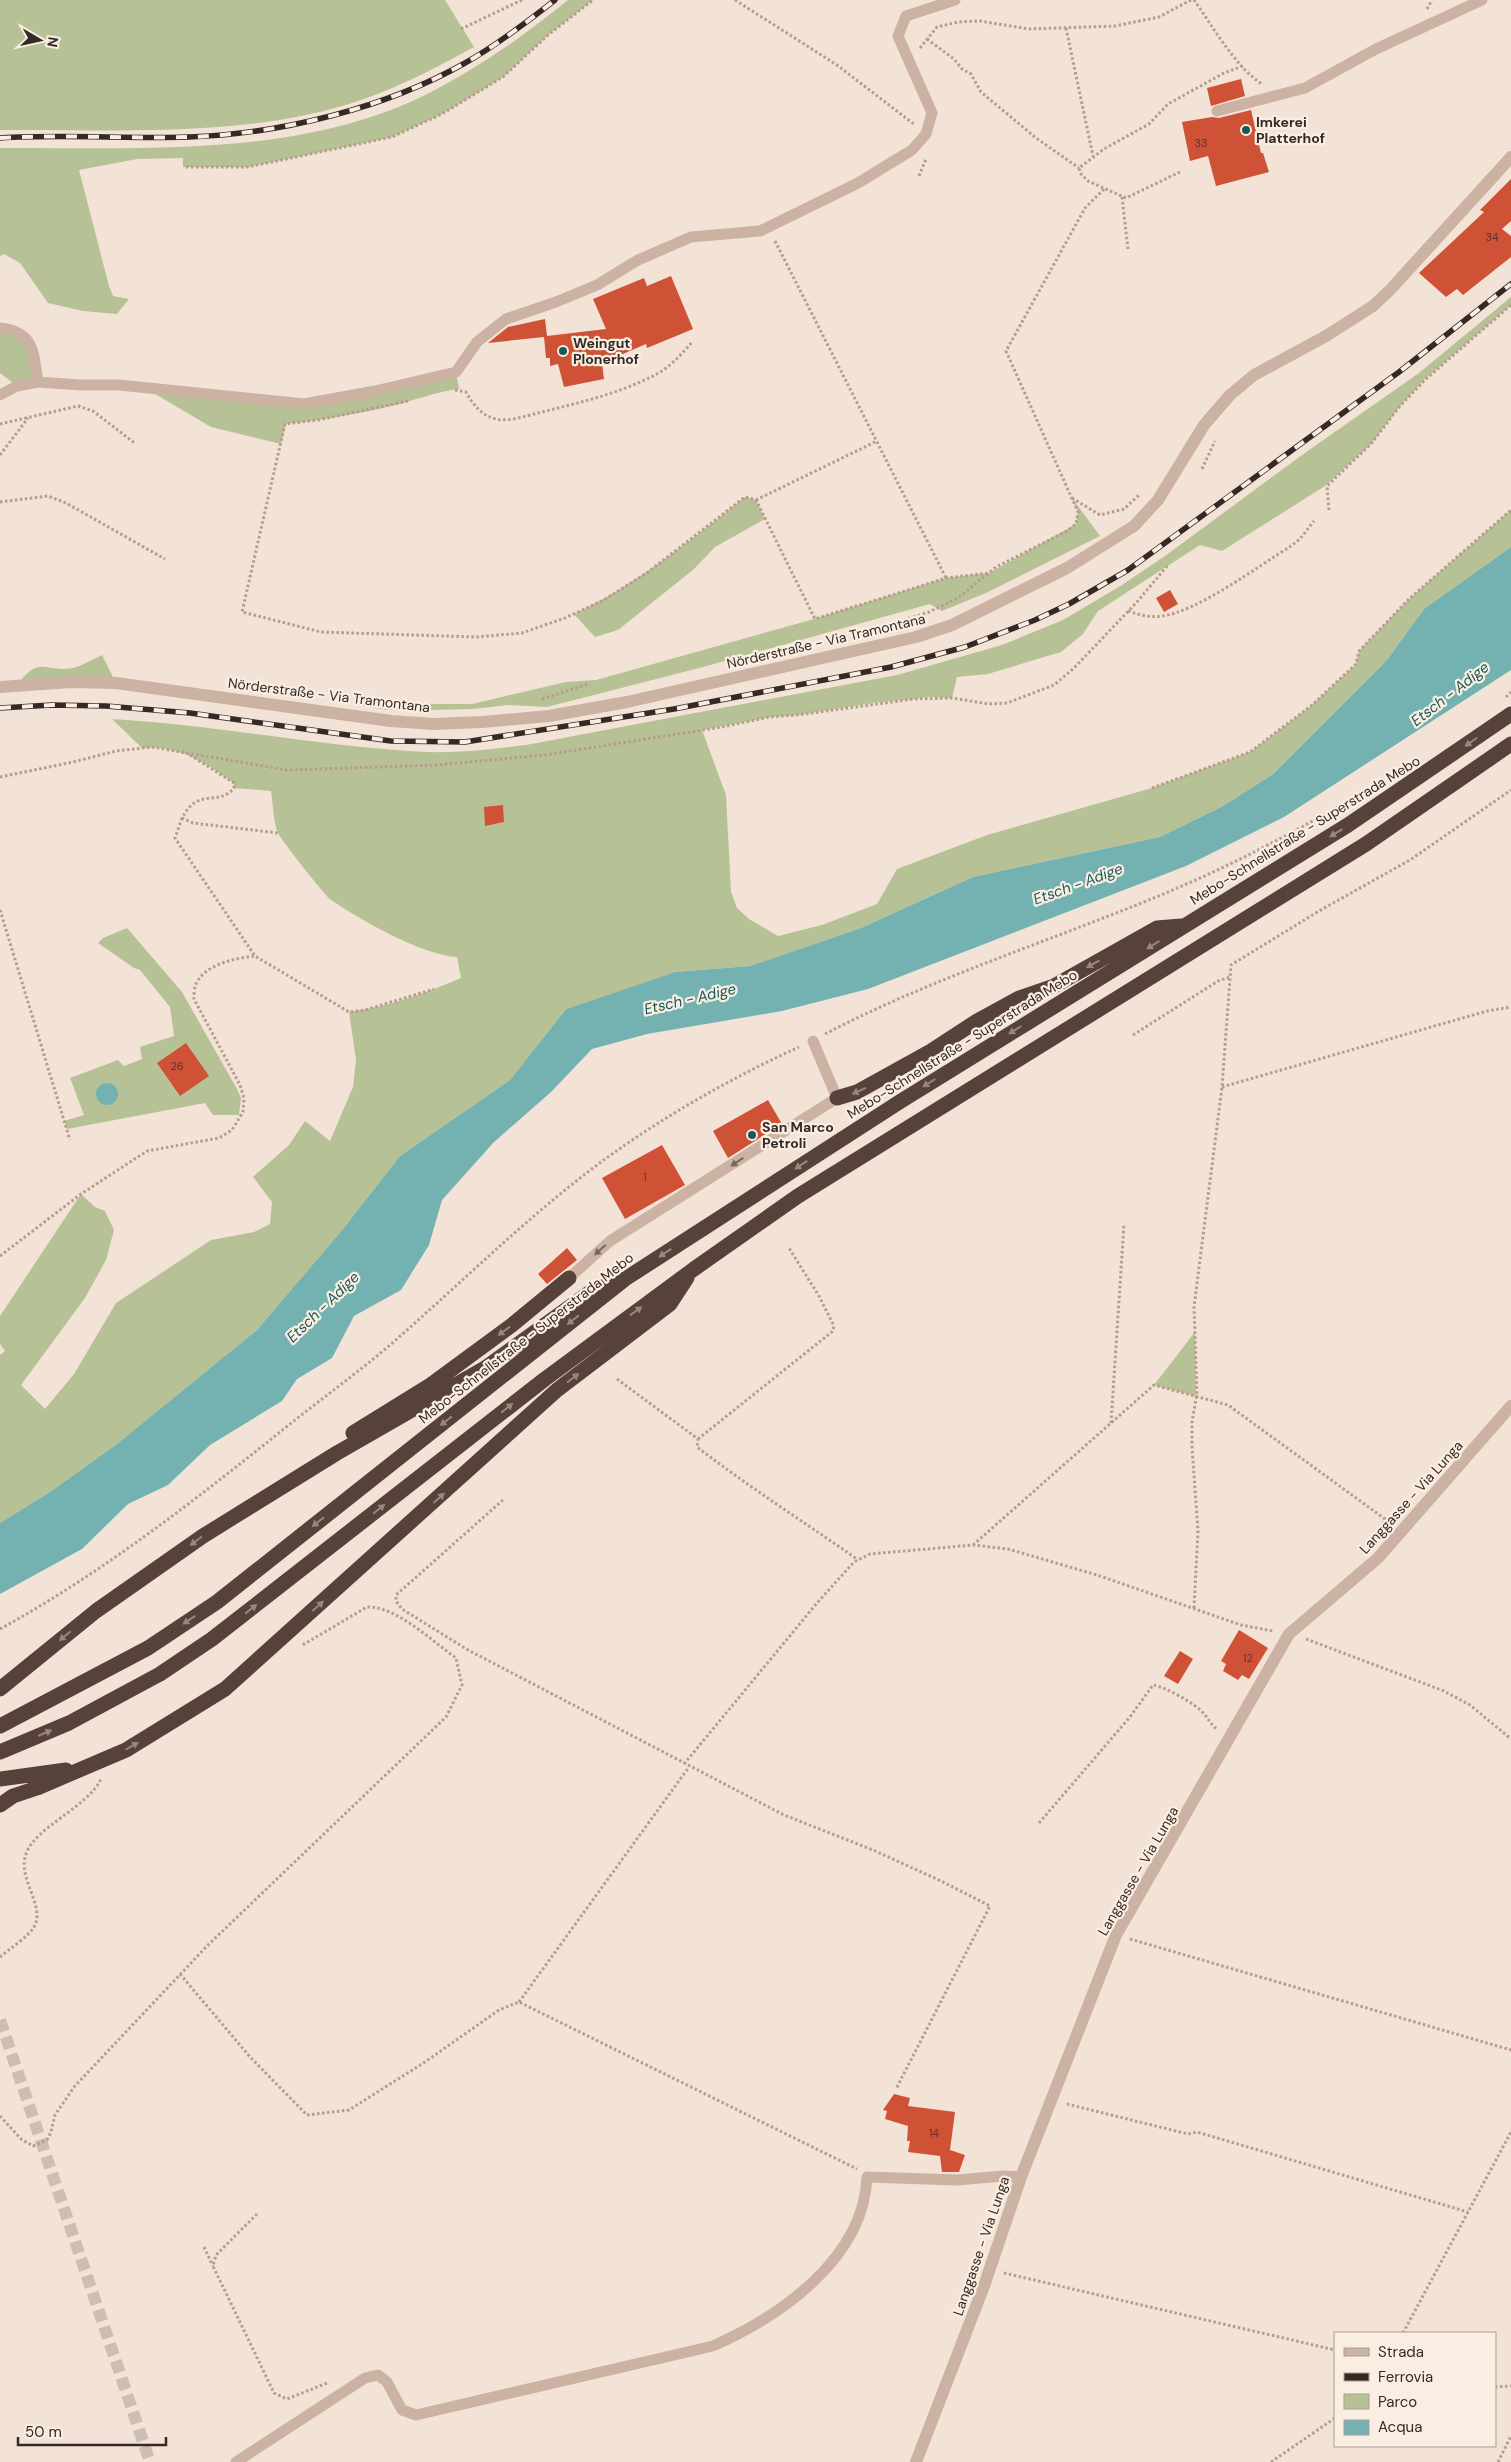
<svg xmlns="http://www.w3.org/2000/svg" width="1511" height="2462" font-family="'DM Sans',sans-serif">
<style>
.green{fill:#b6c295}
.water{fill:#73b2b0}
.building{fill:#cf5237}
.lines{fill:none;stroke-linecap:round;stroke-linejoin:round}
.secondary-tunnel{stroke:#cdbeb3;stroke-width:12;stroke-dasharray:12 6;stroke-linecap:butt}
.path{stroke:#b79b8c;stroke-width:3;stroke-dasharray:2.5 2.5;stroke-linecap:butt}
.lane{stroke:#cbb2a2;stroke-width:11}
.street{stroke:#cbb2a2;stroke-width:12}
.highway{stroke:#57423b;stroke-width:15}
.rail-casing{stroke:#352925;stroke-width:5.5}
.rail{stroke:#faeee2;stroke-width:4;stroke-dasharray:11;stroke-linecap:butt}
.oneway{fill:#98877e}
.oneway2{fill:#78675d}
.poi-dot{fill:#185959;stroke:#faeee2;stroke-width:2}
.labels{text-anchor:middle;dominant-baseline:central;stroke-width:4.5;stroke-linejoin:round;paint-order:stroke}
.number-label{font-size:11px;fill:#5c332a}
.poi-label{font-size:14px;font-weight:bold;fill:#352925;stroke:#faeee2;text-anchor:start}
.street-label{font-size:14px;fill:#352925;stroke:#faeee2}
.water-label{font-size:15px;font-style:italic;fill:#185959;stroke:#faeee2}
</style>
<rect width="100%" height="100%" fill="#f3e3d6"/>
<path class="green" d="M0 0H445L474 47C437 67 400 87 361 100 247 139 118 129 0 130Z
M568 0H593L548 35 503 77 442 114 392 137 248 167H183V158L137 159 79 170 109 286 113 296 129 299 117 314 83 311 48 303 20 263 4 254 0 256V148C141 147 301 159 431 92 480 67 525 35 568 0Z
M1511 297V305L1425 379 1400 406 1371 444 1325 486 1222 551 1200 545 1098 611 1083 634 1061 652 988 674 957 677 952 698 931 697 873 703 797 715 770 717 702 730 726 795 731 892 737 908 749 919 778 936 822 925 877 904 897 869 987 835 1152 788 1250 752 1311 706 1356 664 1359 651 1409 599 1511 510V547L1424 609 1387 660 1273 774 1223 806 1160 837 973 877 861 928 750 966 675 972 566 1009 510 1080 400 1156 343 1229 257 1330 117 1444 50 1492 0 1523V1355L5 1351 0 1344V1316L81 1194 95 1207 105 1211 114 1230 106 1260 85 1298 21 1385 45 1409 74 1374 116 1303 211 1240 254 1232 270 1224 272 1202 253 1177 289 1145 305 1121 330 1141 353 1087 356 1060 349 1012C387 1007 426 993 461 978L457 957C424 956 358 919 330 899 324 894 281 840 278 833 273 821 273 804 271 791L234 788V783C206 763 177 744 142 748L112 719C218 725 322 747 427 752 460 753 493 749 526 745L897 675 1002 645 1063 620 1122 585 1165 556 1302 455 1419 373Z
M0 328 24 334 38 382 17 386 0 373Z
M456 372 459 389C436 392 415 400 392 406 357 414 321 420 286 424L281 444 211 427 145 388 280 403Z
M745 497 756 500 765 519 715 547 694 569 618 630 595 637 574 614C637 584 691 540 745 497Z
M1072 498 1100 536 986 593 942 611 930 604 703 667 547 707 508 705 473 709 430 710H387L357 705 394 701 433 704H472L566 682 596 680 814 619 946 578 989 573 1076 524 1078 512Z
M102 655 116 683 17 685C41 654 43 673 73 668 82 666 93 659 102 655Z
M127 928 182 992 237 1089 241 1098 239 1115H213L205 1103 67 1129 64 1121 84 1115 70 1078 118 1060 124 1066 142 1059 140 1047 174 1036 170 1007 140 970 134 968 98 943 103 938Z
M1195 1332 1196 1396 1154 1385Z"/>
<path class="water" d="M1511 547V670L1284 817 1186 866 868 989 782 1011 647 1034 592 1049 551 1092 494 1142 442 1200 429 1245 401 1290 354 1316 332 1358 297 1379 282 1401 210 1445 168 1485 128 1504 82 1549 0 1594V1523L50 1492 117 1444 257 1330 343 1229 400 1156 510 1080 566 1009 675 972 750 966 861 928 973 877 1160 837 1223 806 1273 774 1387 660 1424 609Z
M96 1094a11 11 0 1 1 22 0a11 11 0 1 1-22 0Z"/>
<path class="building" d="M1241 79 1245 96 1211 106 1207 88Z
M1251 110 1261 153H1263L1269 172 1216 186 1208 156 1190 161 1182 122 1212 117 1219 118Z
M1511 179V221L1502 229 1511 236V257L1463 295 1457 289 1446 297 1419 273 1484 212 1480 210Z
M671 276 693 329 647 348 646 344 602 363 604 379 564 387 558 364 550 366V358H546L544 337 488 343 508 327 545 319 547 336 606 329 593 299 644 278 647 286Z
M1170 590 1178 604 1164 612 1156 598Z
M503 805 504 822 485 826 484 807Z
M186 1043 209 1076 180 1096 157 1063Z
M768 1100 782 1124 728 1158 713 1131Z
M662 1145 685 1185 625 1219 602 1178Z
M567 1248 577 1260 547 1284 538 1274Z
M1239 1630 1268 1648 1249 1679 1242 1675 1238 1680 1223 1671 1226 1664 1221 1661Z
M1180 1651 1193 1659 1178 1684 1164 1676Z
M894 2094 910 2098 908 2106 955 2112 950 2150 965 2155 959 2172H942L940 2156 908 2152 910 2141H907L908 2126 885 2119 887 2111 883 2110Z"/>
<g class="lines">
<path class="secondary-tunnel" d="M0 2020 150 2462"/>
<path class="path" d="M735 0 837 65 915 125
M1194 0C1212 25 1236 68 1262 84
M1427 9 1432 0
M1066 28 1093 156
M461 29 522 0
M927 39 954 59 962 69 971 74 981 92 1036 138 1079 168
M920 48 937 27 958 22 980 21 1029 29 1115 26 1159 17 1191 0
M186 167H248L392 137 442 114 503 77 548 35 593 0
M1180 172 1126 198 1088 181 1080 173 1079 168 1104 149 1149 124 1168 104 1224 73 1243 66
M919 176 926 159
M1122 197 1128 249
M775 241 946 578
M455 390 466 392C474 406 481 415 496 419 508 422 526 416 538 413 578 403 618 394 655 375 669 368 682 354 692 342
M408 401 318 420 285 424 242 612 321 632 476 637 522 633 565 618 604 600 648 572 745 497 756 500 815 619 946 578 989 573
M0 424 78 406 93 411 136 444
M0 455 28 418
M1202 469 1215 441
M1072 498 1100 515 1124 509 1140 494
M756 500 877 441
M0 502 48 496 66 503 165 559
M1329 510 1327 486 1371 444 1400 406 1426 379 1511 305
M1128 611C1140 615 1150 618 1162 616 1197 612 1260 565 1291 546L1300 539 1314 521
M880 628 929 612 958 598 996 567 1067 531 1076 524 1078 512 1006 351 1085 208 1104 189
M1506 697 1511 692
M542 699 588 684
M190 755 234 783V788C216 808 199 786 182 818L193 823 278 833
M0 777 73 762 116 751 152 747 287 770 437 765 545 755 722 727 770 717 797 715 914 699 952 698 989 704 1007 703 1054 685 1073 669 1137 602 1168 565
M1152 788 1250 752 1311 706 1356 664 1359 651 1409 599 1511 510
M182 818 175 838 255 956 349 1012 365 1010 434 989
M0 910 70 1140
M825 1034C934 977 1054 940 1168 892 1233 865 1296 831 1357 796
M1133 1035 1218 981 1230 977
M1222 1087 1487 1011 1511 1007
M0 1256 81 1194 147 1151 219 1138 232 1130 243 1112 244 1098 240 1085 194 999C194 995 194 988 196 984 205 964 236 958 255 956
M617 1379 698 1439 697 1447C749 1487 804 1522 857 1559
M1111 1423 1124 1224
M698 1439 833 1331 834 1326 819 1296 789 1248
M503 1500 396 1595V1601L402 1609 468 1650 784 1815 873 1850 941 1881 990 1906 896 2089
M973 1545 1154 1385 1228 1405 1385 1519 1380 1530
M1194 1608 1198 1531 1192 1447V1422L1197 1393 1194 1307 1222 1087 1231 965 1319 911 1410 860 1511 790
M0 1629C102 1573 194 1501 285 1428 320 1400 356 1374 390 1345 459 1285 524 1220 597 1165 659 1119 729 1079 799 1047
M1306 1639 1444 1691 1470 1705 1511 1739
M684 1764 817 1603 854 1562 870 1554 973 1545 1008 1549 1097 1575 1241 1625 1273 1631
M1039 1823 1130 1717 1153 1685C1165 1687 1197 1704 1205 1715 1210 1721 1211 1725 1218 1730
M1130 1939 1511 2050
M0 1957C8 1950 29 1936 34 1927 46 1906 17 1879 26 1854 35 1827 88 1807 101 1779
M180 1974 250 2057 307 2115 349 2110 425 2062 499 2010 519 2002 857 2169
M519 2002 689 1767
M1067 2104 1188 2134 1197 2132 1468 2212
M0 2116 21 2139 33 2146 47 2140 51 2132 55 2115 74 2087 207 1946 446 1717 462 1685 456 1658C432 1641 396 1606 367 1607L301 1646
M257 2214 216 2255 213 2266 274 2393 287 2399 327 2383
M204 2247 213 2266
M1004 2273 1335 2350
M1403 2333 1511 2132
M1495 2387 1511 2386
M1271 2462 1335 2418
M1498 2462 1511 2436"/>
<path class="lane" d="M1217 111 1305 88 1376 49 1482 0
M0 328C35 332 33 352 38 382
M0 395 17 386 38 382 81 385H119L304 404 375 391 456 372 477 342 506 319 556 302 597 285 638 260 691 237 760 231 858 183 912 150 926 134 932 113 898 36 906 16 955 0
M569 1278 610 1241 837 1098 813 1041
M236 2462 365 2378 378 2375 387 2382 402 2410 416 2415 713 2346C781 2316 864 2258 867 2177L957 2180 1003 2176 1021 2177"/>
<path class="street" d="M0 687 71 682 116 683 391 721 434 724 482 722 549 716 627 702 916 637 952 625 1067 568 1134 526 1158 500 1204 425 1230 395 1254 375 1326 336 1373 306 1390 290 1511 157
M916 2462 984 2286 1021 2177 1116 1935 1289 1634 1378 1558 1511 1406"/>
<path class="highway" d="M837 1098 857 1092 931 1051 977 1021 1019 998 1054 986 1157 928 1181 926
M353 1433 429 1386 512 1325 569 1278
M0 1689 96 1611 203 1536 337 1453 485 1368 593 1290 614 1283
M0 1726 148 1648 217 1602 625 1279 901 1101 1348 825 1511 714
M0 1752 69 1723 160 1674 212 1639 545 1379 694 1269 798 1196 1366 844 1511 744
M0 1779 66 1770
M0 1805 13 1796 37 1788 126 1750 225 1689 557 1390 670 1304 687 1278"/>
<defs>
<path id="rail" d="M0 138C63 134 126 139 189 137 280 134 386 108 465 63 497 45 527 22 555 0
M0 708 52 705 106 706 190 713 391 741 465 742 674 709 891 667 965 647 1035 620 1069 604 1128 570 1399 372 1511 284"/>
</defs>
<use href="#rail" class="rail-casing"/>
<use href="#rail" class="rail"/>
</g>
<defs><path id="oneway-solid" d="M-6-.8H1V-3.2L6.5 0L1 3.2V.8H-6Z" transform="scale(1.25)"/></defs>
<g class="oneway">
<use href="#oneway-solid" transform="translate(1471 742) rotate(145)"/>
<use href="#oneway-solid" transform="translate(1336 833) rotate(149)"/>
<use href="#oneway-solid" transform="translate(1153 945) rotate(148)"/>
<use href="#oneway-solid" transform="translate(1093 964) rotate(151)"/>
<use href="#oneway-solid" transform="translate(1015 1030) rotate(148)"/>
<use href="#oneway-solid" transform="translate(929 1083) rotate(148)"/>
<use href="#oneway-solid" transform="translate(859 1091) rotate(156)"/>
<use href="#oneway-solid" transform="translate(801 1165) rotate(147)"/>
<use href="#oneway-solid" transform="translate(665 1253) rotate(147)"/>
<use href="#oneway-solid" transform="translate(636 1311) rotate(-36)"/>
<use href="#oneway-solid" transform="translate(573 1320) rotate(142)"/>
<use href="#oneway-solid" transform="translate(504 1331) rotate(144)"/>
<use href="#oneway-solid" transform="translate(573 1378) rotate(-37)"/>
<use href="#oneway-solid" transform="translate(507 1408) rotate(-38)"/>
<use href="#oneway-solid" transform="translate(446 1421) rotate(142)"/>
<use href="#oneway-solid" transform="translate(439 1498) rotate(-42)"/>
<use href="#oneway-solid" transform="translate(379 1509) rotate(-38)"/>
<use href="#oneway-solid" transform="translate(318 1522) rotate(142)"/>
<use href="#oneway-solid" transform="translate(196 1541) rotate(143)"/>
<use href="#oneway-solid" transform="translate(318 1606) rotate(-42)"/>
<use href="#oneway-solid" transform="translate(251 1609) rotate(-38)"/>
<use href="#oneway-solid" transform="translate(189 1620) rotate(146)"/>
<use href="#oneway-solid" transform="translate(65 1636) rotate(141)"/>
<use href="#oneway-solid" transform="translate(45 1733) rotate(-23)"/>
<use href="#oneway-solid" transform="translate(132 1746) rotate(-30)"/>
</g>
<g class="oneway2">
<use href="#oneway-solid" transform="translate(737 1162) rotate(147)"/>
<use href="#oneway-solid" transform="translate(600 1250) rotate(138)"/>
</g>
<g class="poi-dot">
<circle cx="1246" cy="130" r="5"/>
<circle cx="563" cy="351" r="5"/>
<circle cx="752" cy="1135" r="5"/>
</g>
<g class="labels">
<g class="number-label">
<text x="1201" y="143">33</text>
<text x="1492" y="237">34</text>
<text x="177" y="1066">26</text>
<text x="645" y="1177">1</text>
<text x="1248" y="1658">12</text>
<text x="934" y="2133">14</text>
</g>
<g class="poi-label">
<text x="1256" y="122">Imkerei<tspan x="1256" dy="16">Platterhof</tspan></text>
<text x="573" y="343">Weingut<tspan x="573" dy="16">Plonerhof</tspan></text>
<text x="762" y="1127">San Marco<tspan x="762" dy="16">Petroli</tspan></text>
</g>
<g class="street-label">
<text transform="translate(826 641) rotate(-13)">Nörderstraße - Via Tramontana</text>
<text transform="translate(329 695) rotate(7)">Nörderstraße - Via Tramontana</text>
<text transform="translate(1305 830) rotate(-32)">Mebo-Schnellstraße - Superstrada Mebo</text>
<text transform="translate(962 1044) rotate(-32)">Mebo-Schnellstraße - Superstrada Mebo</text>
<text transform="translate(526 1338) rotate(-38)">Mebo-Schnellstraße - Superstrada Mebo</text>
<text transform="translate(1411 1497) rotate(-48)">Langgasse - Via Lunga</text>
<text transform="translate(1138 1871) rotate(-60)">Langgasse - Via Lunga</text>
<text transform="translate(981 2246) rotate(-71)">Langgasse - Via Lunga</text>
</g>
<g class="water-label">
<text transform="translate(1450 694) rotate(-38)">Etsch - Adige</text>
<text transform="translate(1078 884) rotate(-20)">Etsch - Adige</text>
<text transform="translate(690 999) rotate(-13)">Etsch - Adige</text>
<text transform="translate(323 1307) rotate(-44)">Etsch - Adige</text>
</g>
</g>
<rect x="1334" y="2332" width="162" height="115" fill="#faeee2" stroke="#ab9f96"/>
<rect x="1344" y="2348" width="25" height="8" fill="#cbb2a2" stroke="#ab9f96"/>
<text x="1378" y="2357" font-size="15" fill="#352925">Strada</text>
<rect x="1344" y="2373" width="25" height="8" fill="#352925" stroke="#ab9f96"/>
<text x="1378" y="2382" font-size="15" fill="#352925">Ferrovia</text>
<rect x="1344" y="2394" width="25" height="15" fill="#b6c295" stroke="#ab9f96"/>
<text x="1378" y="2407" font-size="15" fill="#352925">Parco</text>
<rect x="1344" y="2420" width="25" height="15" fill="#73b2b0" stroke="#ab9f96"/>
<text x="1378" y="2432" font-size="15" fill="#352925">Acqua</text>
<g transform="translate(40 40) rotate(99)" stroke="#faeee2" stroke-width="4" paint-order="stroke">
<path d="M0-4L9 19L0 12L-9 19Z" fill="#352925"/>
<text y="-8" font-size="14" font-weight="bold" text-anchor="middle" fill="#352925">N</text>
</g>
<path d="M18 2437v8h148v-8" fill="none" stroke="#352925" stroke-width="2.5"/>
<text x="25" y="2437" font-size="15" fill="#352925" stroke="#faeee2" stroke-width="4" paint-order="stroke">50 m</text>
</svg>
